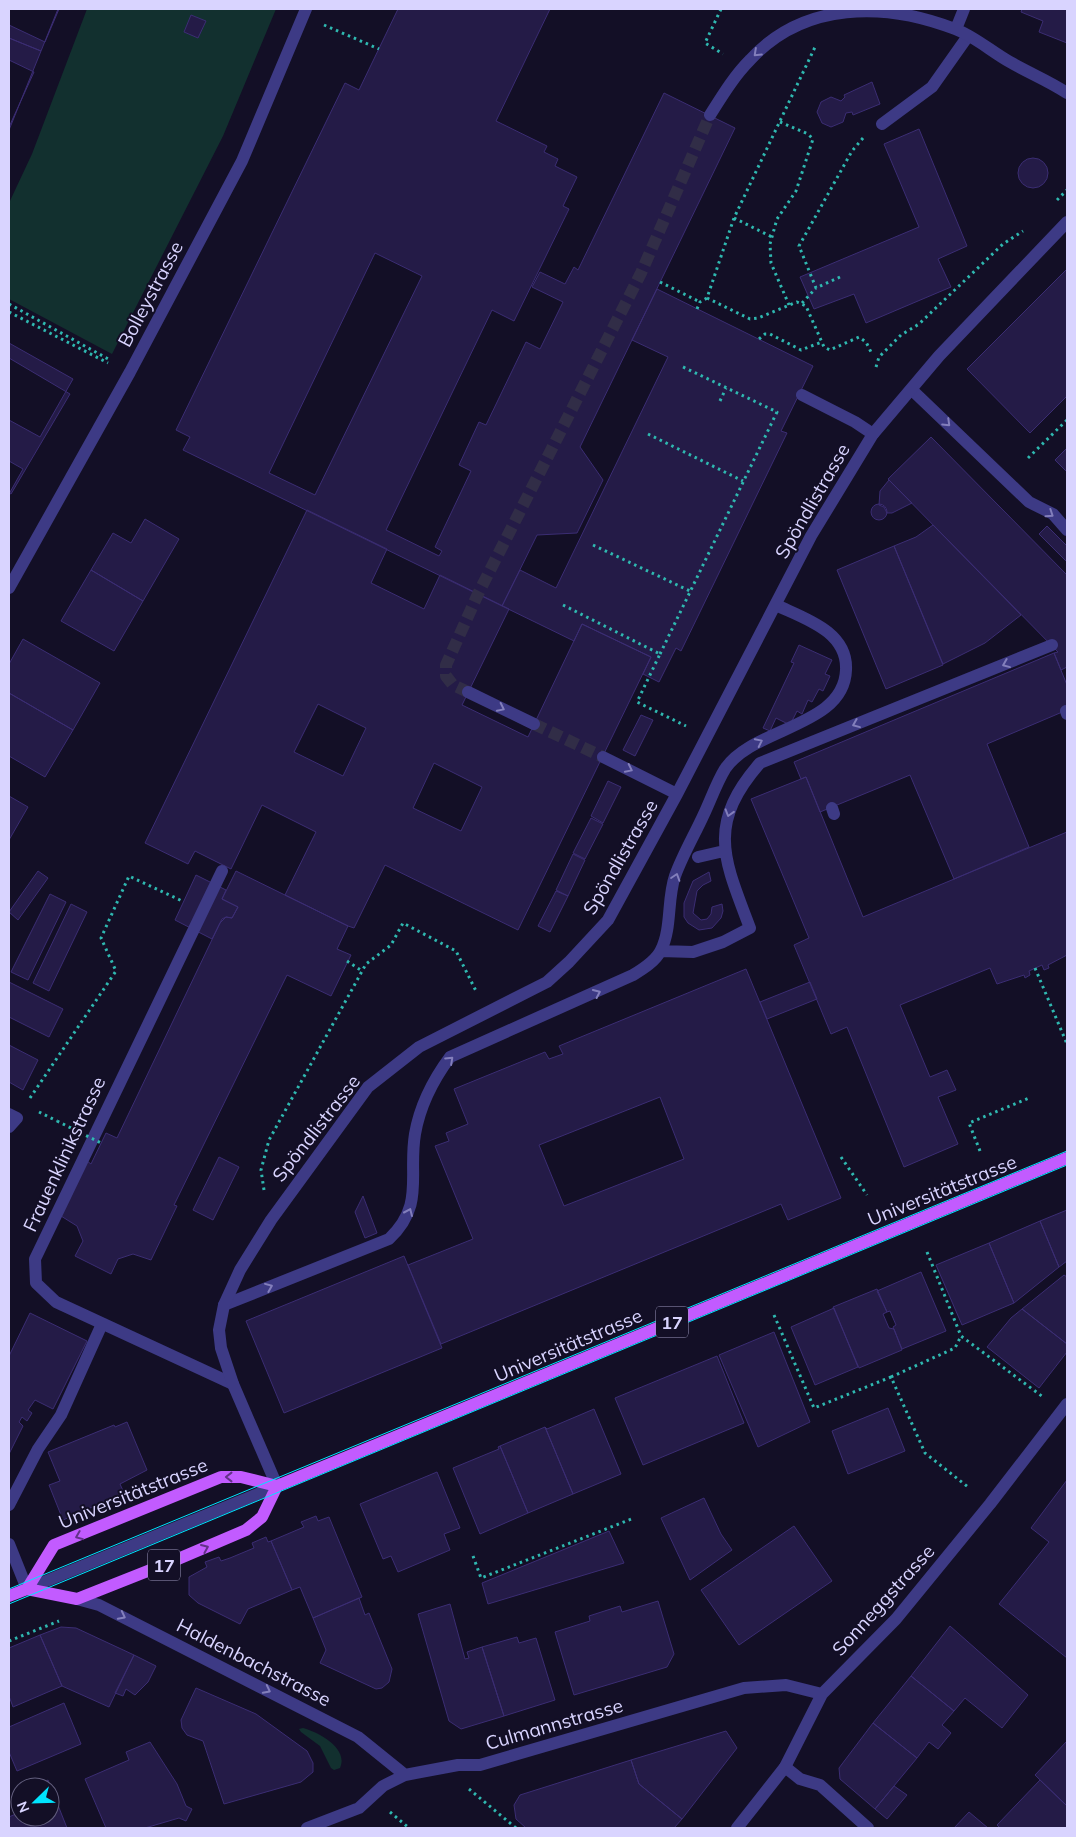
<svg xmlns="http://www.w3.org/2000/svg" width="1076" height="1837" font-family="Mulish,sans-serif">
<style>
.green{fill:#12302f}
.building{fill:#241b47;stroke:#3b2d73;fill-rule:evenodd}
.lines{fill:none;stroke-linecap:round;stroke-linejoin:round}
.minor-tunnel{stroke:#312d47;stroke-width:12;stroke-dasharray:12 6;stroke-linecap:butt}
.path{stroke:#2fb8b0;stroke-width:3;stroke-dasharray:2.5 4;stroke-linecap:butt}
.service{stroke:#3d3a85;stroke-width:12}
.minor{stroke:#3d3a85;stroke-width:12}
.primary{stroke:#c25bff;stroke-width:12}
.tram{stroke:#00e5ff;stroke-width:1}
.path-bridge{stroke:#2fb8b0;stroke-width:3;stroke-dasharray:2.5 4;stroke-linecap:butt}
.oneway{stroke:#837fbc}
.oneway2{stroke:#623188}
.labels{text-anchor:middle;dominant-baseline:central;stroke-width:4;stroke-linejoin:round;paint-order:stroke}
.shield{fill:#130f26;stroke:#9e99be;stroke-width:1}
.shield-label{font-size:18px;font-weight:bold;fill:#d9d4ff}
.street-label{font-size:19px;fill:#d9d4ff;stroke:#130f26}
</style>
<rect width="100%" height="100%" fill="#130f26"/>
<path class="green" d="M87 9H276L223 136 112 354 9 299V203L32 154Z
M303 1728C318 1732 349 1748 340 1768L334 1770 331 1768 320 1746 301 1732 299 1729Z"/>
<path class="building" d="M9 9H59L45 42 9 25Z
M9 9H58L41 51 9 38Z
M398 9H550L496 121 547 146 544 152 558 159 555 166 577 177 563 206 569 209 514 321 492 310 386 530 439 556 442 551 435 547 471 471 459 465 479 422 486 425 526 342 540 349 563 302 532 287 540 272 565 284 574 267 578 270 664 93 735 128 580 447 603 480 577 533 537 535 502 606 183 450 190 437 176 430 345 83 359 90ZM375 253 422 276 315 495 269 473Z
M1022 9H1067V43L1039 32 1043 21 1021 12Z
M191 15 206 21 198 38 184 32Z
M9 38 41 51 9 130Z
M9 60 34 72 9 127Z
M872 82 880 104 853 115 852 112 846 113 843 122 831 127 822 123 817 112 821 102 831 97 841 101 845 97 844 95Z
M919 129 967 246 938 259 951 287 866 323 854 294 814 309 800 277 919 227 884 144Z
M1018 173a15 15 0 1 1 30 0a15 15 0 1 1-30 0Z
M1067 269V396L1030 433 967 369Z
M657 289 813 366 781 431 787 433 681 651 676 648 659 682 643 674 651 657 582 624 574 641 502 606 520 570 556 588 668 357 632 340Z
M9 343 73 379 40 437 9 420Z
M9 358 70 394 11 494 9 493Z
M931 437 1067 575V667L1061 670 1054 653 1058 652 888 479Z
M1067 448V472L1055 460Z
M9 461 23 469 9 494Z
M889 480 912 503 892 513H887L884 507 879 505 880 491Z
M871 512a8 8 0 1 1 16 0a8 8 0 1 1-16 0Z
M307 510 387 549 371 583 424 609 440 575 509 609 462 705 528 737 582 624 651 657 518 930 385 865 354 928 348 926 285 895 316 832 262 805 231 869 195 851 188 864 145 843ZM318 704 366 728 343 776 294 752ZM434 763 482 787 461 831 413 808Z
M145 519 179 539 143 601 91 570 113 533 131 543Z
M933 525 1021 615 985 643 943 664 894 546 916 537Z
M1047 526 1067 546V562L1039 534Z
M894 546 943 665 886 689 837 570Z
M91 570 143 601 114 651 61 621Z
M23 639 100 683 73 730 9 693V664Z
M799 645 832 660 825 674 830 676 823 691 819 689 812 702 808 700 802 714 797 711 790 725 776 718 770 731 763 728 794 663 791 662Z
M1054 653 1067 685V710L987 744 1029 847 954 879 910 775 820 812 806 777 801 779 794 762Z
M9 693 73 730 45 777 9 756Z
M641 715 653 720 635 756 623 750Z
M806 777 863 917 1067 832V955L1048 965 1049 968 1044 970 1042 965 1029 971 1030 975 1025 978 1024 975 997 984 990 968 900 1005 930 1077 947 1070 956 1090 938 1097 958 1144 904 1167 847 1027 831 1034 794 945 809 938 751 799Z
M608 781 621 787 603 823 591 816Z
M9 796 28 807 9 840Z
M591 818 603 824 585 859 573 853Z
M573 854 585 860 568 896 556 890Z
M38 871 48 878 18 920 9 912Z
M236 871 348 926 337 949 351 955 331 996 287 975 174 1205 177 1206 151 1260 133 1254 118 1259 111 1274 75 1256 83 1241 77 1226 61 1216 87 1161 91 1164 106 1133 117 1138 220 923 226 917 232 918 238 907 222 899Z
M709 872 711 881 703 885 697 891 693 913 701 920 707 919 711 914 712 907 722 904 723 911 721 918 712 928 699 930 688 923 684 917V903L693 881Z
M196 875 226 890 222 899 238 907 232 918 226 917 222 919 212 939 175 920Z
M556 891 568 896 550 932 538 926Z
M50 894 66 902 28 980 11 972Z
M71 904 87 912 49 991 33 983Z
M746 969 841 1198 788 1220 781 1204 441 1344 408 1265 473 1239 435 1146 449 1141 446 1133 468 1124 454 1089 545 1052 549 1059 563 1054 559 1046ZM660 1097 684 1159 564 1206 539 1145Z
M9 982 63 1009 49 1037 9 1017Z
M810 982 817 999 767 1019 760 1002Z
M9 1045 38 1060 23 1090 9 1082Z
M219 1157 239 1167 213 1220 193 1210Z
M363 1196 377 1233 365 1238 355 1212Z
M1067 1210V1261L1059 1267 1040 1221Z
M1040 1221 1059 1267 1014 1303 989 1243Z
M989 1243 1014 1303 962 1325 936 1265Z
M404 1256 442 1348 284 1413 246 1321Z
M921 1272 946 1331 902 1349 893 1327 896 1325 890 1311 887 1312 877 1291Z
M1064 1275 1067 1277V1344L1022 1309Z
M877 1289 887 1312 883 1314 889 1328 894 1329 902 1350 859 1368 833 1307Z
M834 1308 858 1367 815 1385 791 1327Z
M1022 1309 1067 1344V1352L1039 1388 987 1347 1011 1318Z
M30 1313 87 1341 53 1409 35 1400 28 1410 32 1413 27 1421 22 1417 19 1422 23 1426 9 1454V1356Z
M774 1332 810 1422 758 1447 719 1355Z
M717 1356 744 1423 643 1465 615 1398Z
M888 1408 905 1451 848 1474 832 1431Z
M594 1409 621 1474 573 1494 545 1427 547 1429Z
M127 1422 147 1470 120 1484 124 1493 63 1520 49 1485 60 1481 48 1452 114 1425 115 1427Z
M545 1427 573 1494 528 1513 500 1446Z
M500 1446 528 1513 480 1534 453 1468 499 1449 498 1447Z
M437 1472 460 1528 444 1534 450 1550 398 1572 391 1556 383 1559 360 1504Z
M1067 1480V1658L999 1604 1049 1542 1031 1528Z
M704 1498 721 1534 732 1550 690 1580 661 1518Z
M316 1516 318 1521 329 1517 362 1597 313 1618 300 1587 292 1590 271 1541 304 1527 301 1522Z
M794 1526 832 1581 739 1645 701 1590Z
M609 1531 624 1563 488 1604 482 1583Z
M266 1537 268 1542 271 1541 292 1590 248 1609 240 1624 198 1603 189 1595V1577L207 1567 205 1562 219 1557 221 1561 230 1558 254 1548 252 1543Z
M359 1598 365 1615 369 1613 392 1669 389 1682 382 1688 376 1689 320 1663 326 1650 313 1618Z
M658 1601 674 1654 667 1667 574 1695 555 1632 590 1621 589 1616 620 1606 622 1612Z
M450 1604 465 1659 469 1658 467 1652 482 1647 504 1716 461 1729 449 1721 418 1614Z
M950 1626 1028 1695 1002 1728 965 1698 954 1711 911 1676Z
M61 1627 76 1628 134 1655 109 1707 62 1686 40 1635Z
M40 1635 62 1686 13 1707 9 1696V1648Z
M517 1637 519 1643 536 1638 555 1700 504 1716 482 1647Z
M134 1655 156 1666 148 1682 135 1695 126 1689 123 1696 115 1693Z
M911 1676 954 1711 942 1725 951 1733 938 1749 929 1742 917 1758 873 1723Z
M196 1688 256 1714 307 1751 313 1763V1772L301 1782 224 1804 203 1741 187 1735 182 1728 181 1720Z
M64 1703 81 1744 17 1771 9 1752V1727Z
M873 1723 917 1758 875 1809 840 1779 839 1768Z
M726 1731 737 1748 682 1819 639 1784 631 1760Z
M1067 1741V1806L1035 1775Z
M150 1742 177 1784 186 1806 192 1809 186 1821 179 1818 145 1828H106L85 1779 129 1760 126 1752Z
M631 1760 639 1784 682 1819 674 1828H526L516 1819 514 1805 520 1795Z
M48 1780 67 1828H9V1817L20 1812V1817H50V1787H37Z
M1040 1780 1067 1806V1828H1000L997 1825Z
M894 1786 907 1795 887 1819 875 1809Z
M969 1812 988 1828H954Z"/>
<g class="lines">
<path class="minor-tunnel" d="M468 692 453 685 446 676V665L478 594 641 273 710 115
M534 724 603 757"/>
<path class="path" d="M721 9 705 43 723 54
M324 25 379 49
M780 122 808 134 813 139 796 191 777 219 770 244 771 263 789 305
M1057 200 1067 190
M734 218 772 237
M840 277 816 288 799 246 852 151 863 138
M660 282 700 302
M707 298 750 319 758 318 797 302 806 306 824 347 830 350 859 337 866 342 871 352
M802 303 816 288
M9 304 110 360
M697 309 700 302 707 298 734 218 816 45
M9 312 108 363
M759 339 765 334H770L801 350 822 342
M876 367 879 357 901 335 919 324 1003 244 1023 231
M720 401 726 388
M648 434 743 481
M1028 458 1067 420
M593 545 690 591
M563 605 660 654 637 702 686 726
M660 654 777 412 681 366
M347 961 362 971
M1035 968 1067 1044
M30 1098 116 971 101 938 129 876 182 901
M39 1112 57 1121
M980 1151 969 1123 1029 1098
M841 1157 867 1195
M264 1190 261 1170 269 1140 366 964 391 945 403 923 456 951 476 991
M927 1252 961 1336 1043 1397
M774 1315 814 1408 891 1377 925 1453 968 1487
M891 1377 955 1348 961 1336
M473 1556 481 1578 634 1518
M9 1641 59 1621
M469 1789 516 1828
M390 1812 409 1828"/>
<path class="service" d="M882 124 932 87 968 36
M912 390 1029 502 1053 514 1067 530
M802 395 855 422 873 434
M1066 711 1067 714
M832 808 834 814
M698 857 724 851
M222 871 35 1259 36 1283 56 1302 233 1384
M661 951 693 952 723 942 750 928C724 859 706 825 760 763L1052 645
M9 1114 17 1118 9 1127
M224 1305 389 1239C425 1205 408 1176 415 1134 420 1105 433 1080 450 1057L633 975C643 969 656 961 661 950 672 928 667 899 675 876 683 854 695 834 704 814 711 799 717 782 725 769 753 727 844 727 846 670 848 631 803 618 776 605
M9 1505 38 1449 61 1415 102 1324
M27 1589 277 1486
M785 1767 800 1779 820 1785 868 1828"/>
<path class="minor" d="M956 29 964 9
M710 115C722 96 734 76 750 60 804 1 885 2 955 29 974 36 992 52 1010 62 1029 73 1049 81 1067 93
M9 588 130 372 242 161 306 9
M468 692 534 724
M603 757 677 794
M277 1486 233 1384 221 1348 219 1330 224 1305 240 1270 271 1220 368 1087 419 1047 547 982 569 962 608 920 677 794 811 536 873 434 939 356 1067 222
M9 1544 27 1589
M77 1599 99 1605 358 1737 405 1775
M307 1828 359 1808 383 1786 405 1775 458 1765H480L744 1688 786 1685 822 1694
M737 1828 785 1767 822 1694 896 1619 990 1504 1067 1404"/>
<path class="primary" d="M27 1589 54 1545 221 1477H241L277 1486 1067 1158
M9 1596 27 1589 77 1599 178 1559 246 1530 262 1517 277 1486"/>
<path class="tram" d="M9 1589 1067 1151
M9 1604 1067 1165"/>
<path class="path-bridge" d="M57 1121 101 1143"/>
</g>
<defs><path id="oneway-chevron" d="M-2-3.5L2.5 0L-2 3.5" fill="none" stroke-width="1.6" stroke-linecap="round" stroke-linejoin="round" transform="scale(1.25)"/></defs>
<g class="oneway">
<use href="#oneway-chevron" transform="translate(757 53) rotate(137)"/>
<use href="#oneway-chevron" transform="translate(947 423) rotate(44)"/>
<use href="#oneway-chevron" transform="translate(1050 514) rotate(34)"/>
<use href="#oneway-chevron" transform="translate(1006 664) rotate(158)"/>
<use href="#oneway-chevron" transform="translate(501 708) rotate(26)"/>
<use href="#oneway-chevron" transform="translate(856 724) rotate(158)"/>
<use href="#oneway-chevron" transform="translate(759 742) rotate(-26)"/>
<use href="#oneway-chevron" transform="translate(629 769) rotate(26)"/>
<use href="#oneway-chevron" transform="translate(729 813) rotate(107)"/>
<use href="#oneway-chevron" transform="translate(676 877) rotate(-72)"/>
<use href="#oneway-chevron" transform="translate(597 993) rotate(-25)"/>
<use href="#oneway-chevron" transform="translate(450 1060) rotate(-43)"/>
<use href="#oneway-chevron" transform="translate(409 1212) rotate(-66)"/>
<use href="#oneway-chevron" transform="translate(269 1287) rotate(-22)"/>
<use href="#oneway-chevron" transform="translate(122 1616) rotate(27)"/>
<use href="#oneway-chevron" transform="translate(267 1690) rotate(27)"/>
</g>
<g class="oneway2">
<use href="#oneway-chevron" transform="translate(229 1477) rotate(-180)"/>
<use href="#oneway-chevron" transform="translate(79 1536) rotate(158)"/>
<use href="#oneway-chevron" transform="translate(205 1548) rotate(-23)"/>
</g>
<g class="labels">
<g class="shield">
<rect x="656" y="1306.5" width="32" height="31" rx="4"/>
<rect x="148" y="1549.5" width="32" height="31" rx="4"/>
</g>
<g class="shield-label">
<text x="672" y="1322">17</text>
<text x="164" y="1565">17</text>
</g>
<g class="street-label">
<text transform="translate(150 294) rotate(-62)">Bolleystrasse</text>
<text transform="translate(812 501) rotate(-60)">Spöndlistrasse</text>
<text transform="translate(620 857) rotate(-60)">Spöndlistrasse</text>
<text transform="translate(316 1128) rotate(-52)">Spöndlistrasse</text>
<text transform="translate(64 1154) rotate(-65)">Frauenklinikstrasse</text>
<text transform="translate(942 1190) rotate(-22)">Universitätstrasse</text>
<text transform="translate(568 1345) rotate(-23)">Universitätstrasse</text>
<text transform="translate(133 1493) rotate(-22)">Universitätstrasse</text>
<text transform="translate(883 1600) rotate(-48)">Sonneggstrasse</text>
<text transform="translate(254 1662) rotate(27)">Haldenbachstrasse</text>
<text transform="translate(554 1724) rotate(-16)">Culmannstrasse</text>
</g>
</g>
<rect width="1076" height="1837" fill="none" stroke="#d9d4ff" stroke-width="20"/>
<g transform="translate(35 1802) rotate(247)"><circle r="24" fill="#130f26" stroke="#625e7d"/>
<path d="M0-4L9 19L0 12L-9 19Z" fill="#00e5ff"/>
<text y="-8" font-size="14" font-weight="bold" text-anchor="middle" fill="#d9d4ff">N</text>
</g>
</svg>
